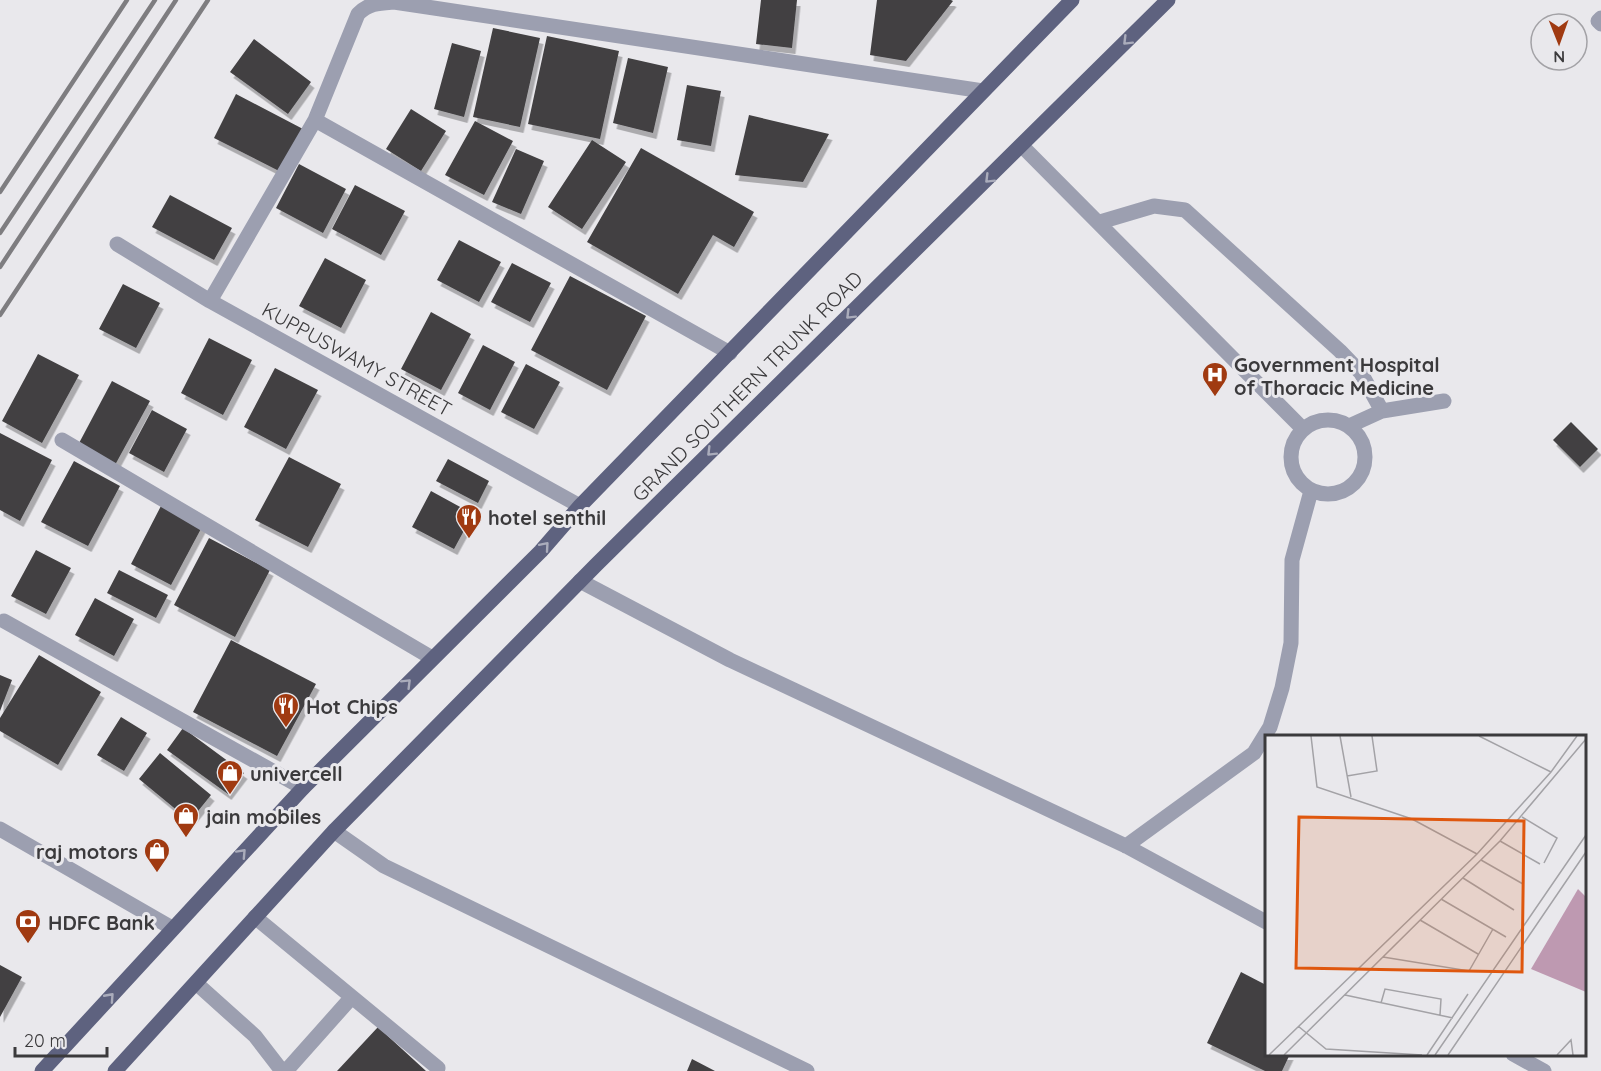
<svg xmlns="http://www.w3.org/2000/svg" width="1601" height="1071" font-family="Quicksand,sans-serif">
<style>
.building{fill:#424042;filter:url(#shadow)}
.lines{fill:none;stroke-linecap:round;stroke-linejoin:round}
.service{stroke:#9c9fb0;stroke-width:15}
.minor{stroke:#9c9fb0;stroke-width:15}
.primary{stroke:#5e627f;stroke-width:15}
.rail{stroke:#7e7d80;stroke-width:4.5}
.oneway{stroke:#aaacbb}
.labels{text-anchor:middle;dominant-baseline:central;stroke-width:6;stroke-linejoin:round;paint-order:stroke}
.street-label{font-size:20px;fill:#3b3a3c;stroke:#e9e8ec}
.poi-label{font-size:20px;font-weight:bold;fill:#3b3a3c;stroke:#e9e8ec;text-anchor:start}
.inset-road{fill:none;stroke:#a3a2a6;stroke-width:1.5}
.view{fill:#df570e;fill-opacity:0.15;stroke:#df570e;stroke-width:3}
.inset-edge{fill:none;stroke:#3b3a3c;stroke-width:3}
</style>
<defs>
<filter id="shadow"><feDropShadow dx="3.5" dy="6" stdDeviation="0" flood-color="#0004"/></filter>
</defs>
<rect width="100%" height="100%" fill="#e9e8ec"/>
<path class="building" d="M761 0H797L792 48 756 44Z
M877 0H951L953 1 906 61 870 55Z
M493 28 540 38 520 127 473 117Z
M547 36 619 51 600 139 528 124Z
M254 39 311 82 288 114 230 72Z
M452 43 481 51 464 117 434 109Z
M628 58 668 67 653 133 613 123Z
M687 85 721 91 711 146 677 140Z
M236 94 303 129 281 172 214 138Z
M411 109 446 131 421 171 386 149Z
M749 115 829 134 803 182 735 175Z
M475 121 513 141 484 195 445 175Z
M592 140 626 162 582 229 548 207Z
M641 148 754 212 734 247 713 235 678 294 587 242Z
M516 149 544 161 521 214 492 202Z
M299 164 346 189 323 233 276 208Z
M355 185 405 211 381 255 332 229Z
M170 195 232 228 214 260 152 227Z
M459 240 501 262 479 302 437 280Z
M325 258 366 280 341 328 299 306Z
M512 263 551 283 530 322 491 302Z
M570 276 646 316 607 390 531 350Z
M123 284 160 303 136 348 99 329Z
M431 312 471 334 441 390 401 369Z
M209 338 252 360 223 415 181 393Z
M483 345 515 362 490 410 458 393Z
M38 354 79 375 42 443 2 421Z
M526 364 560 382 534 429 501 412Z
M275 368 318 390 286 449 244 427Z
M112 381 150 401 115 465 78 445Z
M152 410 187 429 164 472 129 453Z
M1571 422 1598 449 1580 467 1553 440Z
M0 433 52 460 20 521 0 510Z
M289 457 341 484 308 547 255 520Z
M448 459 489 481 478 503 436 481Z
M74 461 120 486 88 546 41 522Z
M431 491 473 514 454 549 412 527Z
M162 504 203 525 171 585 131 564Z
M209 538 270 570 235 637 174 605Z
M36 550 71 568 46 614 11 596Z
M119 570 168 595 156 618 107 593Z
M95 598 134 619 114 656 75 635Z
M231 640 316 684 277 756 193 712Z
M39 655 101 692 58 765 0 731V718Z
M0 675 12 680 0 711Z
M121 717 147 733 124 771 97 755Z
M183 728 244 773 228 794 167 750Z
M160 753 211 795 190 821 139 779Z
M0 965 22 977 0 1017Z
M1241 972 1266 985V1054H1290L1282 1071H1265L1207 1043Z
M378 1027 426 1071H337Z
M692 1059 715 1071H687Z"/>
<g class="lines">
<path class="service" d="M1601 18 1598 21 1601 24
M1022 146 1303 429
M1100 222 1154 206 1185 210 1340 351 1361 373 1382 411
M1291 457a37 37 0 1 1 74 0a37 37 0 1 1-74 0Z
M1349 426 1382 411 1444 401
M580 581 730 660 1126 846 1266 922
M1126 846 1254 753 1270 727 1282 688 1291 643 1292 560 1311 491
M255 917 438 1068
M196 983 255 1036 282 1071
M1513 1054 1544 1071
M286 1071 351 998"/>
<path class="minor" d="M315 120 730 353
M117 244 210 301 580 506
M210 301 315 120 358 14C369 3 379 3 394 2L983 91
M62 440 432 658
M4 621 303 788
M0 829 172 928
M334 831 384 866 807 1071"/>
<path class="primary" d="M42 1071 303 788 541 551 580 506 1072 0
M115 1071 334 831 596 565 1168 0"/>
<path class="rail" d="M0 192 127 0
M0 233 155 0
M0 267 176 0
M0 315 208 0"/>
</g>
<defs><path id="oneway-chevron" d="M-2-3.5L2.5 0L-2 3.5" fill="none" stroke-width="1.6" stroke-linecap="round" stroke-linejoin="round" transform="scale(1.5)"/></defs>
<g class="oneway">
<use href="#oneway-chevron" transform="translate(1127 41) rotate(135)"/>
<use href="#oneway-chevron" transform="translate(989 179) rotate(135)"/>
<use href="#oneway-chevron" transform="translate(850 315) rotate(135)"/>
<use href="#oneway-chevron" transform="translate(711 452) rotate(135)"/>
<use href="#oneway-chevron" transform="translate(545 546) rotate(-49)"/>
<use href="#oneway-chevron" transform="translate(407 683) rotate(-45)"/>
<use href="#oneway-chevron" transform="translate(242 853) rotate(-47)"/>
<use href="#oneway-chevron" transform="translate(110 997) rotate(-48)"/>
</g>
<defs>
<symbol id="hospital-pin" viewBox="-11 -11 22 30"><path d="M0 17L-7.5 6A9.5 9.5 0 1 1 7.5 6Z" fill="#a03a11" stroke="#e9e8ec"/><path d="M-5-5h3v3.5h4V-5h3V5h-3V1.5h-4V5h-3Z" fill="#fff"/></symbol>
<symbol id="restaurant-pin" viewBox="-11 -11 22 30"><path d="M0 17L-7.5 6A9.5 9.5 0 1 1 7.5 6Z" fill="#a03a11" stroke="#e9e8ec"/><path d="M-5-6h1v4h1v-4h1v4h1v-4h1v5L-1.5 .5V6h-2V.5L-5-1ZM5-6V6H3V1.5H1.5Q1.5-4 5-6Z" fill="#fff"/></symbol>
<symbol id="shop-pin" viewBox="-11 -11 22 30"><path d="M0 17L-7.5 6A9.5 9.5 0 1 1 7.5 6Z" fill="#a03a11" stroke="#e9e8ec"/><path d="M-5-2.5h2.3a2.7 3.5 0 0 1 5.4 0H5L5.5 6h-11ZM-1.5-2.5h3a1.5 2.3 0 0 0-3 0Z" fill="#fff"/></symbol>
<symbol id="bank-pin" viewBox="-11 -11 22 30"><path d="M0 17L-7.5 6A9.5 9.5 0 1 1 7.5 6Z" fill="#a03a11" stroke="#e9e8ec"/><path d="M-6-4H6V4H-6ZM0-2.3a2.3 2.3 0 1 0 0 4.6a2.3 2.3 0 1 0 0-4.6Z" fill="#fff"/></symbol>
</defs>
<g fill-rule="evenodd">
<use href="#hospital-pin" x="1200" y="360" width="30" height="40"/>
<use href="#restaurant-pin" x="454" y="502" width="30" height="40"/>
<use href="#restaurant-pin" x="271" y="691" width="30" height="40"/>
<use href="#shop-pin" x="215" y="758" width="30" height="40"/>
<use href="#shop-pin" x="171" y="801" width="30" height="40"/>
<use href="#shop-pin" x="142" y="836" width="30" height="40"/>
<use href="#bank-pin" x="13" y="907" width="30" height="40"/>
</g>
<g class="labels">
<g class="street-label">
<text transform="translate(357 359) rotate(29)">KUPPUSWAMY STREET</text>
<text transform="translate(747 386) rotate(-45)">GRAND SOUTHERN TRUNK ROAD</text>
</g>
<g class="poi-label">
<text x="1234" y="364">Government Hospital<tspan x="1234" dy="23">of Thoracic Medicine</tspan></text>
<text x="488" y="517">hotel senthil</text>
<text x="306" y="706">Hot Chips</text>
<text x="250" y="773">univercell</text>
<text x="206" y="816">jain mobiles</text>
<text x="138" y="851" text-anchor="end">raj motors</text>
<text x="48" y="922">HDFC Bank</text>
</g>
</g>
<g transform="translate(1265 735)">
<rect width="321" height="321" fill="#e9e8ec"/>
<path d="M313 154 321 162V257L266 234Z" fill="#be99b1"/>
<path class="inset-road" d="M46 1 52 52 147 84 212 119M75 1 86 62M214 1 286 37M82 41 112 36 107 1M257 82 292 103 279 128M235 106 275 129M216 125 258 149M198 143 249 175M176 164 241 202M155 185 213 219M118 222 204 236 228 194M80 260 188 283M116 268 120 254 176 264 175 280M33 291 61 314 157 320M4 320 212 119 286 37 312 1M19 320 235 106 321 4M162 320 203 259M170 320 321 100M183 320 321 117M292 320 306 305 308 320"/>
<path class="view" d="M34 82 259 86 257 237 31 233Z"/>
<rect width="321" height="321" class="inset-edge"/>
</g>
<g transform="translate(1559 42) rotate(179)"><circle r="28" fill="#e9e8ec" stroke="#a3a2a6" stroke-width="1.5"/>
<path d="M0-4.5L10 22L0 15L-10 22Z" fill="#a03a11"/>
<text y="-9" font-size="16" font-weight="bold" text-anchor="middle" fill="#3b3a3c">N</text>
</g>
<path d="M15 1047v9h92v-9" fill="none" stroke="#3b3a3c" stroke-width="3"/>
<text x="24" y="1047" font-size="18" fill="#3b3a3c" stroke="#e9e8ec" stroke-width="4.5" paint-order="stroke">20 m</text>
</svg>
